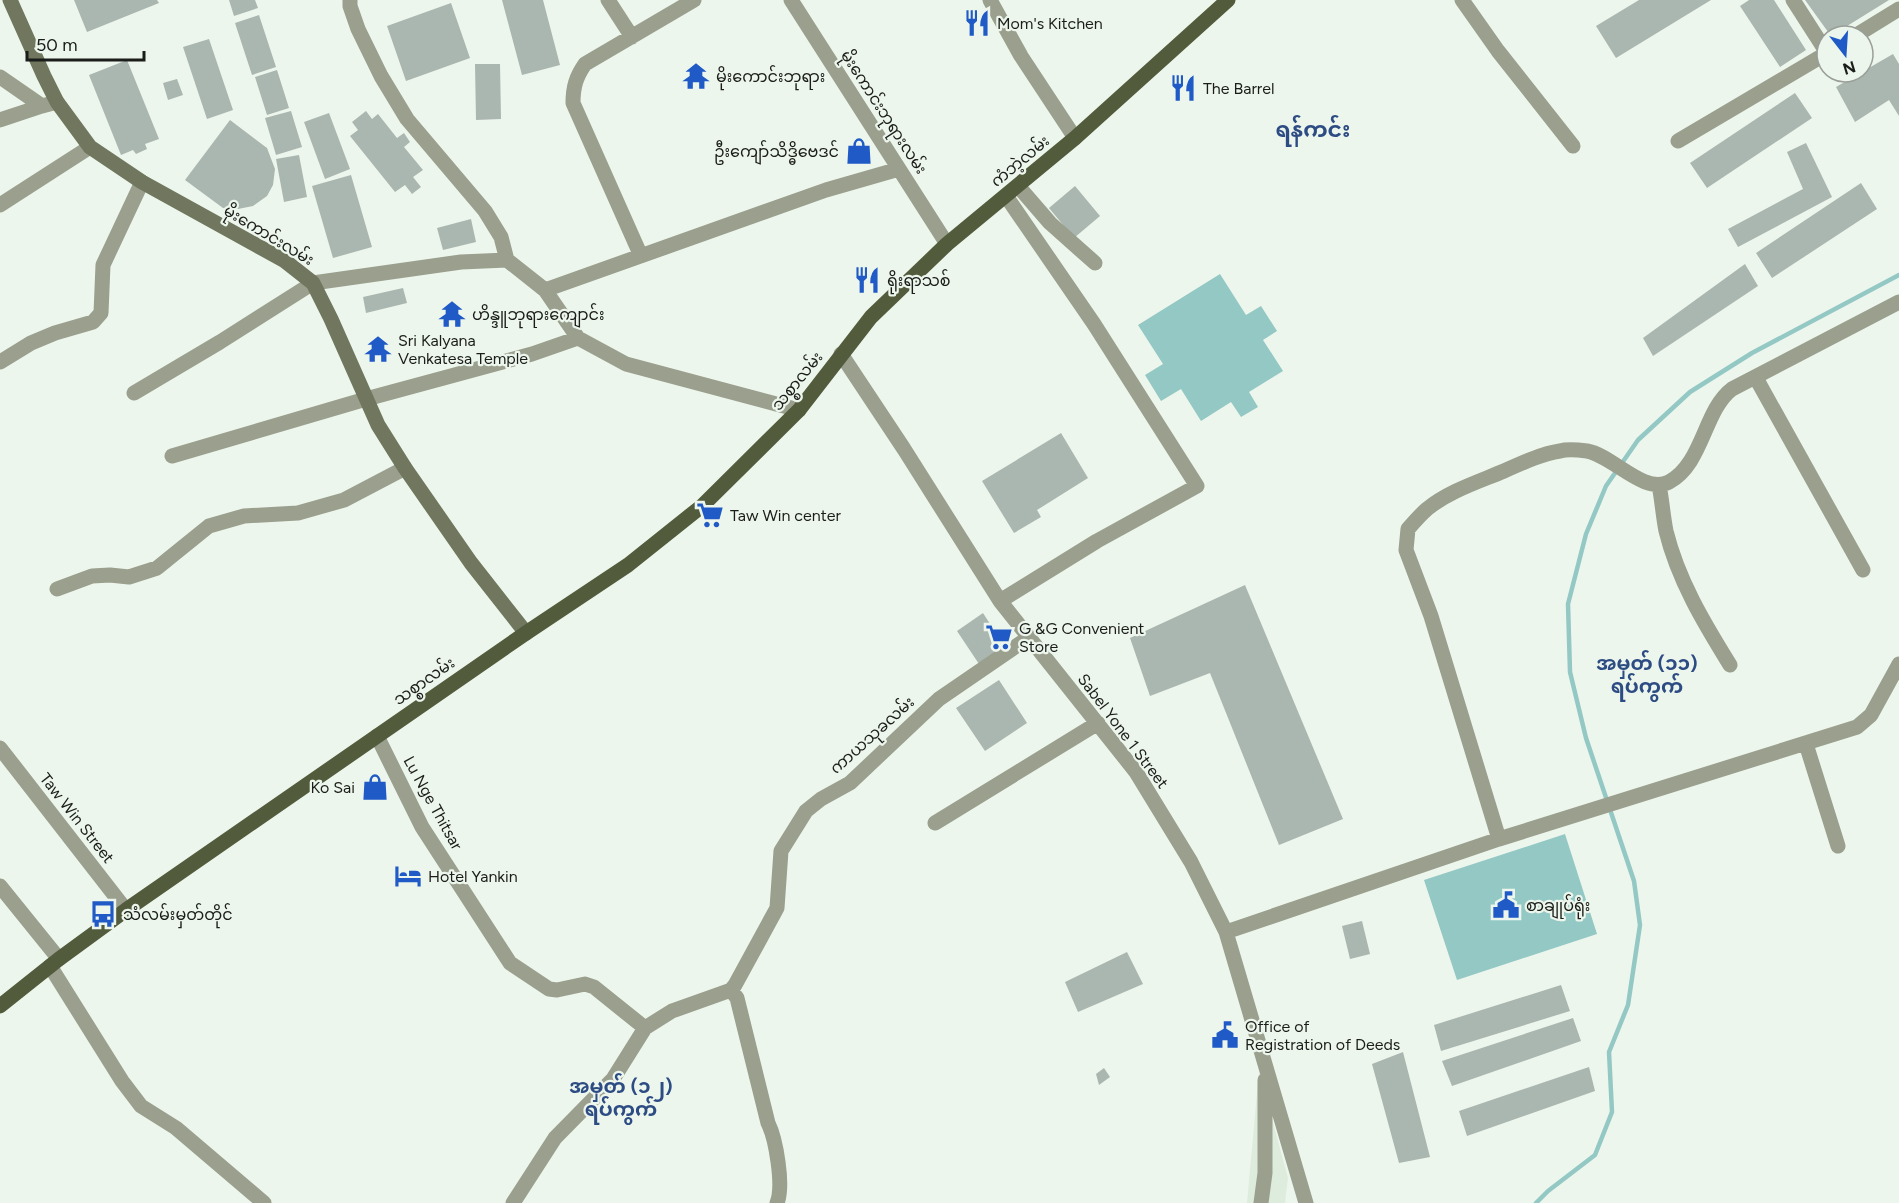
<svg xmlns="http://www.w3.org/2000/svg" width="1899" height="1203" font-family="Figtree,'Noto Sans Myanmar',sans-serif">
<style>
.built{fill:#deecdd}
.water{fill:#93c8c4}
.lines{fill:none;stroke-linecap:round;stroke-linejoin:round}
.stream{stroke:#93c8c4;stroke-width:4.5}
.building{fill:#aab6b0}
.minor{stroke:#9a9f8e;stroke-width:15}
.secondary{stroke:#70775e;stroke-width:15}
.primary{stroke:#535b3d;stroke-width:15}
.labels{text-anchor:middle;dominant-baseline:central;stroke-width:4.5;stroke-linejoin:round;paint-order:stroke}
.poi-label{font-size:16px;fill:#1a1d19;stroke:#edf6ec;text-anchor:start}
.street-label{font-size:16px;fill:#1a1d19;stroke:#edf6ec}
.quarter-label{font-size:20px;font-weight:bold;fill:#2d4c84;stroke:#edf6ec}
.district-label{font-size:22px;font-weight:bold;fill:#2d4c84;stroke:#edf6ec}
</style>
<rect width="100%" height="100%" fill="#edf6ec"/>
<path class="built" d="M1259 1071 1288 1178 1285 1203H1247Z"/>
<path class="water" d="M1220 274 1246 315 1261 306 1277 331 1263 340 1283 371 1249 392 1258 407 1241 417 1231 402 1201 421 1181 389 1161 401 1145 375 1163 364 1138 325Z
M1565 834 1597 934 1457 980 1424 880Z"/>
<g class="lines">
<path class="stream" d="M1536 1203 1548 1191 1595 1155 1612 1112 1609 1052 1628 1005 1640 925 1634 881 1586 738 1570 672 1568 604 1586 534 1606 486 1638 440 1690 392 1752 353 1899 275"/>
</g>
<path class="building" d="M74 0H157L159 3 87 32Z
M229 0H255L258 8 234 16Z
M502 0H543L560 65 522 75Z
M1639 0H1711L1616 58 1596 26Z
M1749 0H1774L1806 50 1780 67 1740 6Z
M1805 0H1889L1831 36Z
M451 3 470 58 406 81 387 26Z
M259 15 276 67 252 75 235 23Z
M209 39 233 110 207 119 183 47Z
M1893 54 1899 64V116L1889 100 1855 122 1836 87Z
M127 60 159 139 145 144 147 149 136 154 133 150 121 155 89 75Z
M475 64H500L501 119 476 120Z
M277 70 289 108 267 115 255 77Z
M177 79 183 95 168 100 163 83Z
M1795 93 1812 118 1707 188 1690 163Z
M291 111 302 147 276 155 265 118Z
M366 111 372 119 378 114 397 138 404 133 410 142 404 147 423 170 413 177 421 187 412 194 405 185 395 192 350 136 358 130 352 122Z
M329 113 350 169 325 179 304 122Z
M230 120 267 148 275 169 273 185 267 196 253 206 238 209 223 208 185 180Z
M1806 143 1832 197 1738 247 1728 229 1803 189 1787 152Z
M299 155 307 197 284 202 276 159Z
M351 175 372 247 333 258 312 186Z
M1861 183 1877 209 1772 278 1756 253Z
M1075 186 1100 216 1074 238 1049 208Z
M471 219 476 242 443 250 437 228Z
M1745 264 1758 286 1653 356 1643 338Z
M403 288 407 303 366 313 363 297Z
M1061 433 1088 478 1037 510 1041 517 1014 533 982 481Z
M1245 585 1343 819 1279 845 1210 673 1150 696 1130 638Z
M983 613 1005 647 979 664 957 631Z
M999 680 1027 723 985 751 956 708Z
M1362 921 1370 954 1350 959 1342 926Z
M1127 952 1143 984 1078 1012 1065 982Z
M1561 985 1570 1011 1441 1051 1434 1025Z
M1573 1018 1581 1041 1452 1086 1442 1061Z
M1403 1052 1430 1157 1399 1163 1372 1064Z
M1589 1067 1595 1091 1467 1136 1459 1111Z
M1104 1068 1110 1077 1099 1085 1096 1074Z"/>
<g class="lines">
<path class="minor" d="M350 0V6L358 29 381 76 407 119 485 211 501 237 507 260
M608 0 632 37
M791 0 947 244
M990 0 1021 56 1075 138
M1462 0 1498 51 1573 146
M1855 36 1899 9
M0 77 42 106 57 102
M0 120 42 106
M1678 141 1827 53 1793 0
M1018 186 1050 223 1095 263
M0 205 90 147
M641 256 573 103C573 87 576 77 585 64L694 0
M545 290 826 190 899 169
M841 354 904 449 1000 601 1136 772 1191 862 1226 932 1306 1203
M0 362 31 343 55 333 93 322 101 313 103 265 142 182
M1756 378 1863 570
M134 393 220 342 313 283 461 262 507 260 545 290 578 338 626 364 799 410
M172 456 366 399 532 354 578 338
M1659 485C1662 500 1663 516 1666 531 1678 580 1704 623 1730 665
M57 589 92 576 110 575 129 577 157 568 209 526 244 516 298 513 344 500 405 468
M1000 601 1097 541 1197 486 1094 324 1006 196
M377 736 422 827 510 963 549 989 557 990 585 984 594 987 645 1028
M1806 744 1838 846
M0 748 126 910
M935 823 1098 723
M1499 839 1431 616 1406 550 1408 529C1414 522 1420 515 1427 509 1449 491 1478 482 1504 471 1522 463 1541 454 1560 451 1567 449 1579 450 1587 451 1612 455 1644 495 1669 482 1703 464 1704 410 1732 389L1899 302
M0 886 59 959
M1226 932 1499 839 1857 727 1871 715 1899 664
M50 966 122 1081 141 1106 176 1128 264 1203
M731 990 737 998 768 1123C776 1139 784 1186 777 1203
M513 1203 555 1138 613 1079 645 1028 672 1011 731 990 735 985 777 908 781 851 806 811 821 799 850 783 939 699 1028 638
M1261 1203 1265 1173V1080"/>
<path class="secondary" d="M10 0 44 76 57 102 90 147 142 182 285 261 313 283 331 319 378 425 405 468 471 563 526 633"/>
<path class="primary" d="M0 1006 59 959 126 910 526 633 628 565 702 506 799 410 871 317 947 244 1075 138 1228 0"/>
</g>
<defs>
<symbol id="restaurant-bare" viewBox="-9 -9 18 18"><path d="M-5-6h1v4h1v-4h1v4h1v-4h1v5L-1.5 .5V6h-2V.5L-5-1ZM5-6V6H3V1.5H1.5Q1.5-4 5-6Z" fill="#1f5ac6" stroke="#edf6ec" stroke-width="2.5" paint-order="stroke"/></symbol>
<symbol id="temple-bare" viewBox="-9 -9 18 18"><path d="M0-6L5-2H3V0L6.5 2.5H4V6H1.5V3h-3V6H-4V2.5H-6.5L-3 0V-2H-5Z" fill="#1f5ac6" stroke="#edf6ec" stroke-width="2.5" paint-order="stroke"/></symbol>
<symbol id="shop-bare" viewBox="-9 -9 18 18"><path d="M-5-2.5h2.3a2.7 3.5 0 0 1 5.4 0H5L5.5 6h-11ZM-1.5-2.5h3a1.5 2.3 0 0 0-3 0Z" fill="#1f5ac6" stroke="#edf6ec" stroke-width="2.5" paint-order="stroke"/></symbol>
<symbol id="supermarket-bare" viewBox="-9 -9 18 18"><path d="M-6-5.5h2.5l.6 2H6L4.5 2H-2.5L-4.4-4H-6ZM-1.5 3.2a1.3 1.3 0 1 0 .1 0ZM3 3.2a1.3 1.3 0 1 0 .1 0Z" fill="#1f5ac6" stroke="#edf6ec" stroke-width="2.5" paint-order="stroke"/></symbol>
<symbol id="hotel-bare" viewBox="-9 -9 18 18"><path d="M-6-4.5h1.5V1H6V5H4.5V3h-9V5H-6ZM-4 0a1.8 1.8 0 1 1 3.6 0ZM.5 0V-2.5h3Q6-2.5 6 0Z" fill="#1f5ac6" stroke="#edf6ec" stroke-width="2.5" paint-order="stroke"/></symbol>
<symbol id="civic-bare" viewBox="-9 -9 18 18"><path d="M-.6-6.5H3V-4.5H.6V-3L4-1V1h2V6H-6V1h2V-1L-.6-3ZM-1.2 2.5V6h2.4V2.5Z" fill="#1f5ac6" stroke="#edf6ec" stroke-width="2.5" paint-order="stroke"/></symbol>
<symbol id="bus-bare" viewBox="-9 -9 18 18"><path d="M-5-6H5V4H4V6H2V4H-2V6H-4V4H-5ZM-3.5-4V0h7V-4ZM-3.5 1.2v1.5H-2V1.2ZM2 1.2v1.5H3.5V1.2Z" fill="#1f5ac6" stroke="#edf6ec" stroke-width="2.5" paint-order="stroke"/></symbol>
</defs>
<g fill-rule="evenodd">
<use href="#restaurant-bare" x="958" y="4" width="38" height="38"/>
<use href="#temple-bare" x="677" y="57" width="38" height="38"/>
<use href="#restaurant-bare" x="1164" y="69" width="38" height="38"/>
<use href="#shop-bare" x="840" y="132" width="38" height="38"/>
<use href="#restaurant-bare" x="848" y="261" width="38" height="38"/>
<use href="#temple-bare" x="433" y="295" width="38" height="38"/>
<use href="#temple-bare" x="359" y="330" width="38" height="38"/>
<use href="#supermarket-bare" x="691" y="496" width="38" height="38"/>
<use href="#supermarket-bare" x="980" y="618" width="38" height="38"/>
<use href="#shop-bare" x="356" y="768" width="38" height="38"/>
<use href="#hotel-bare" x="389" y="857" width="38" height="38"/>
<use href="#civic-bare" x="1487" y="886" width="38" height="38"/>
<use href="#bus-bare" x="84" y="895" width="38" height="38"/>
<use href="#civic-bare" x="1206" y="1016" width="38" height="38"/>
</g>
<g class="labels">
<g class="poi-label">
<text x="997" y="23">Mom's Kitchen</text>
<text x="716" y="76">မိုးကောင်းဘုရား</text>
<text x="1203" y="88">The Barrel</text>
<text x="839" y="151" text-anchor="end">ဦးကျော်သိဒ္ဓိဗေဒင်</text>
<text x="887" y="280">ရိုးရာသစ်</text>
<text x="472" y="314">ဟိန္ဒူဘုရားကျောင်း</text>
<text x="398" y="340">Sri Kalyana<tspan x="398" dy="18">Venkatesa Temple</tspan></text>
<text x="730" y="515">Taw Win center</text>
<text x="1019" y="628">G &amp;G Convenient<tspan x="1019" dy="18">Store</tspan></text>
<text x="355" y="787" text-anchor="end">Ko Sai</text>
<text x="428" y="876">Hotel Yankin</text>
<text x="1526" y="905">စာချုပ်ရုံး</text>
<text x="123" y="914">သံလမ်းမှတ်တိုင်</text>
<text x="1245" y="1026">Office of<tspan x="1245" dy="18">Registration of Deeds</tspan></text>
</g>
<g class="street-label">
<text transform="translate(884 112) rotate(57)">မိုးကောင်းဘုရားလမ်း</text>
<text transform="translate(1020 161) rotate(-40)">ကံဘဲ့လမ်း</text>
<text transform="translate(269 235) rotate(31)">မိုးကောင်းလမ်း</text>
<text transform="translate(797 381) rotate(-51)">သစ္စာလမ်း</text>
<text transform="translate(424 681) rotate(-35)">သစ္စာလမ်း</text>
<text transform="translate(1123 731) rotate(53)">Sabel Yone 1 Street</text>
<text transform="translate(872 735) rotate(-42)">ကာယသုခလမ်း</text>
<text transform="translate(433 803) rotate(61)">Lu Nge Thitsar</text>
<text transform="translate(77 818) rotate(52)">Taw Win Street</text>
</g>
<g class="quarter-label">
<text x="1647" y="663">အမှတ် (၁၁)<tspan x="1647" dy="23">ရပ်ကွက်</tspan></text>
<text x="621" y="1086">အမှတ် (၁၂)<tspan x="621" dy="23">ရပ်ကွက်</tspan></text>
</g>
<g class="district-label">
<text x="1313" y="129">ရန်ကင်း</text>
</g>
</g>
<g transform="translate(1845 54) rotate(163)"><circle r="28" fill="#edf6ec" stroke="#999f98" stroke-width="1.5"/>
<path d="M0-4.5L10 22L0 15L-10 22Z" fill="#1f5ac6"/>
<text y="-9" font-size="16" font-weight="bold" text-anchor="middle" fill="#1a1d19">N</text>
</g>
<path d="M27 51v9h117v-9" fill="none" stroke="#1a1d19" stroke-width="3"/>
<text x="36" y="51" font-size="18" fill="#1a1d19" stroke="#edf6ec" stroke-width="4.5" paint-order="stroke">50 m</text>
</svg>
